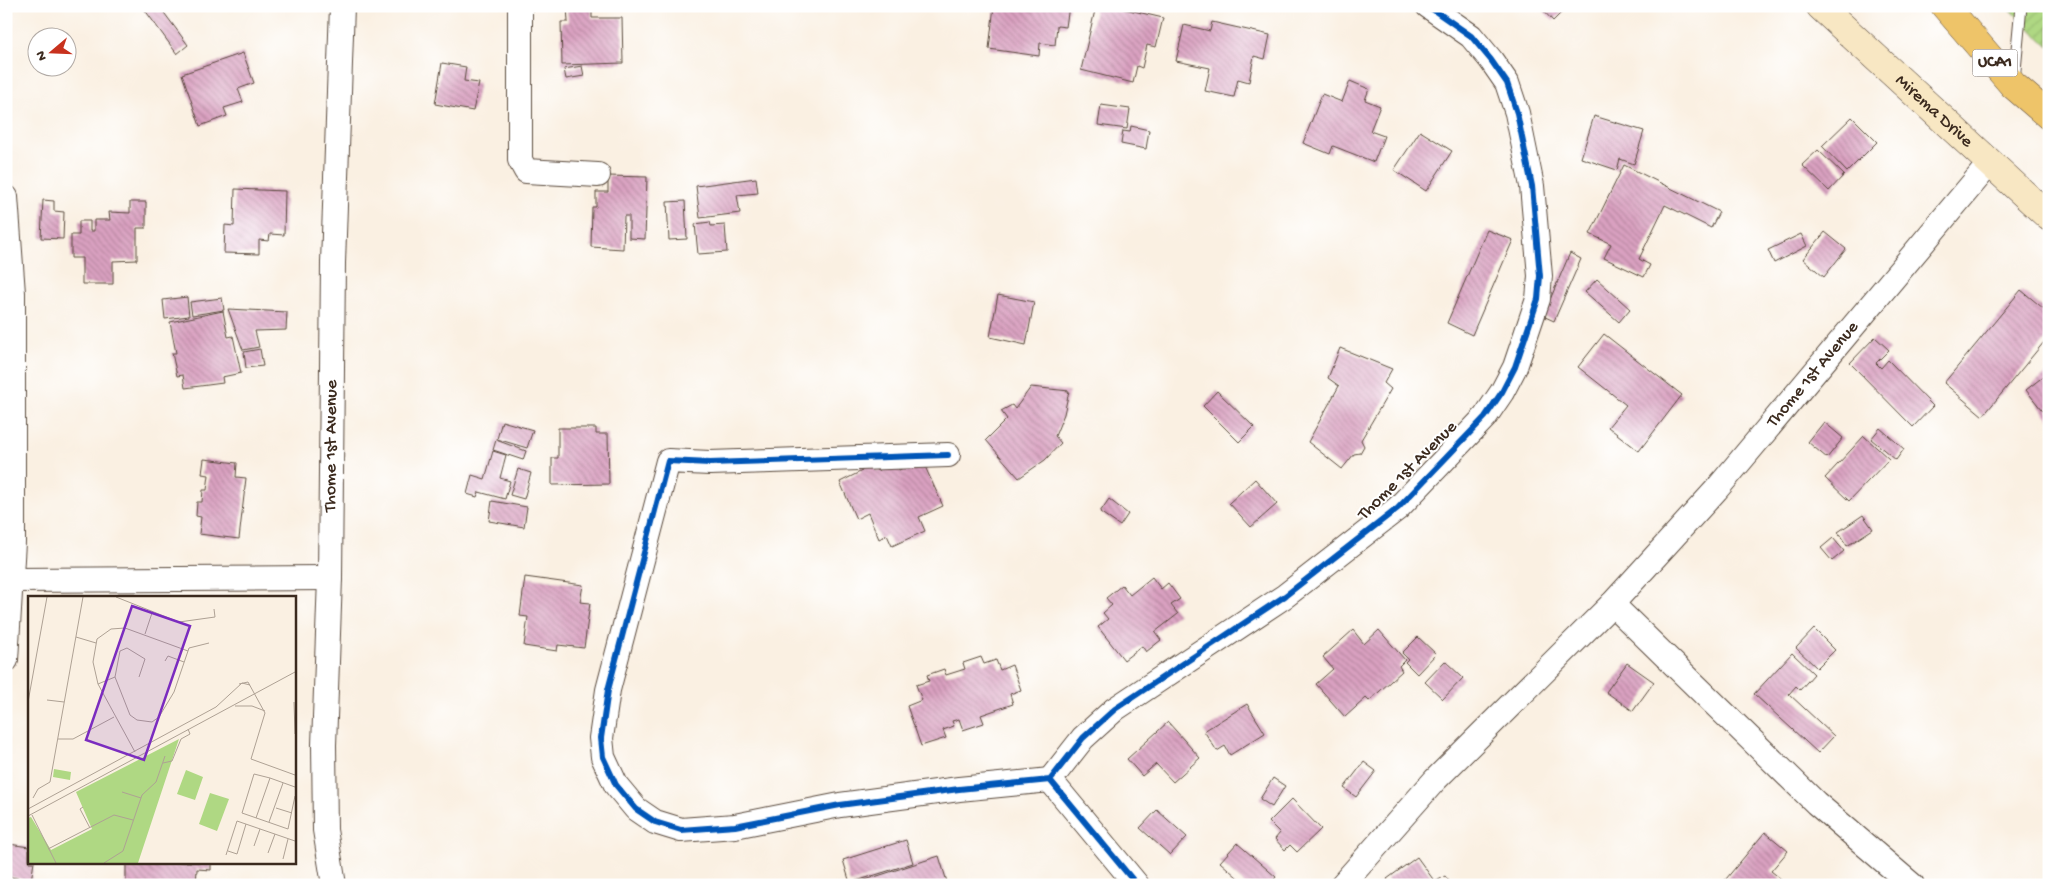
<svg xmlns="http://www.w3.org/2000/svg" width="2055" height="891" font-family="'Gochi Hand',sans-serif">
<style>
.garden{fill:url(#garden-furrows);stroke:#758150}
.building{fill:url(#building-back-hatch)}
.lines{fill:none;stroke-linecap:round;stroke-linejoin:round}
.lane-casing{stroke:#58483b;stroke-width:13}
.street-casing{stroke:#58483b;stroke-width:26}
.secondary-casing{stroke:#58483b;stroke-width:29}
.primary-casing{stroke:#58483b;stroke-width:29}
.lane{stroke:#fff;stroke-width:11}
.street{stroke:#fff;stroke-width:24}
.secondary{stroke:#f8e7c3;stroke-width:28}
.primary{stroke:#eec469;stroke-width:28}
.cycleway-casing{stroke:#fff;stroke-width:9}
.cycleway{stroke:#0057b8;stroke-width:6}
.labels{text-anchor:middle;dominant-baseline:central;stroke-width:4;stroke-linejoin:round;paint-order:stroke}
.shield{fill:#fff;stroke:#766a62;stroke-width:1}
.shield-label{font-size:16px;font-weight:bold;fill:#3b2a1e}
.street-label{font-size:18px;fill:#3b2a1e;stroke:#fff}
.inset-road{fill:none;stroke:#aea194;stroke-width:1}
.view{fill:#7b2cbf;fill-opacity:0.15;stroke:#7b2cbf;stroke-width:2.5}
.inset-edge{fill:none;stroke:#3b2a1e;stroke-width:2.5}
</style>
<defs>
<pattern id="garden-furrows" width="10" height="10" patternUnits="userSpaceOnUse" patternTransform="scale(1.25)"><rect width="10" height="10" fill="#afd883"/><path d="M-1 1l2-2M0 10L10 0M9 11l2-2" fill="none" stroke="#97ba71"/></pattern>
<pattern id="building-back-hatch" width="6" height="6" patternUnits="userSpaceOnUse" patternTransform="scale(1.25)"><rect width="6" height="6" fill="#daa1c1"/><path d="M-1 5l2 2M0 0l6 6M5-1l2 2" fill="none" stroke="#b2839c"/></pattern>
</defs>
<rect width="100%" height="100%" fill="#fff"/>
<filter id="ink" filterUnits="userSpaceOnUse"><feTurbulence type="fractalNoise" baseFrequency=".02" numOctaves="2"/><feDisplacementMap in="SourceGraphic" scale="10" xChannelSelector="R" yChannelSelector="G"/><feConvolveMatrix kernelMatrix="1 2 1 2 8 2 1 2 1" color-interpolation-filters="sRGB"/></filter>
<filter id="wash" filterUnits="userSpaceOnUse"><feTurbulence type="fractalNoise" baseFrequency=".0096" numOctaves="4" result="noise"/><feDisplacementMap in="SourceGraphic" scale="20" xChannelSelector="R" yChannelSelector="G"/><feGaussianBlur stdDeviation="1.12" result="paint"/><feColorMatrix in="noise" values="0 0 0 0 0 0 0 0 0 0 0 0 0 0 0 0 0 1.4 0 .05"/><feComposite in="paint" operator="in"/></filter>
<g filter="url(#wash)">
<rect width="100%" height="100%" fill="#faf0e2"/>
<path class="garden" d="M2007 6H2049V47Z"/>
<g id="blocks">
<path class="building" d="M142 6H159L188 45 177 54Z
M567 6H592V18H622L623 63 562 65 561 22H568Z
M994 6H1069L1066 27 1057 26 1055 45 1040 43 1039 56 989 49Z
M1096 6H1112L1163 18 1156 47 1147 45 1142 68 1137 66 1133 83 1081 70Z
M1539 6H1568L1553 21Z
M1212 22 1270 35 1265 59 1254 56 1249 82 1238 79 1234 97 1205 91 1210 68 1176 61 1184 25 1210 31Z
M243 53 254 83 238 89 243 102 224 108 227 116 200 126 182 74Z
M442 63 466 67 464 81 479 83 473 111 435 104Z
M582 66 584 76 566 79 564 69Z
M1350 81 1369 89 1365 100 1380 106 1370 131 1384 136 1374 162 1333 146 1330 154 1303 143 1322 94 1342 102Z
M1101 105 1130 109 1127 129 1098 125Z
M1594 116 1644 131 1634 164 1620 159 1617 170 1581 158Z
M1852 117 1877 142 1847 172 1822 146Z
M1131 126 1149 130 1146 149 1121 144 1123 131 1130 132Z
M1420 131 1452 151 1426 191 1394 170Z
M1818 150 1844 175 1829 191 1802 165Z
M1624 165 1719 212 1711 228 1665 205 1639 259 1650 265 1644 277 1604 258 1611 244 1590 234Z
M608 176 647 177 645 239 629 238V216H624L623 249 591 247 592 207H596V192H608Z
M756 178 758 193 737 195 740 213 700 218 696 186Z
M235 189 285 191 284 235 270 234 269 241 259 240V254L224 253 225 225 234 226Z
M43 200 54 201V211L64 212 63 239 41 238Z
M685 201 687 239 669 240 667 202Z
M130 202H146V228H137V260L113 261V284H82V258H71V235H79V221H90V231H94V220H110L109 212 130 213Z
M710 222 711 226 725 225 727 252 698 254 695 224Z
M1487 230 1513 240 1472 335 1447 323Z
M1825 232 1846 249 1824 277 1803 259Z
M1801 234 1807 246 1774 263 1768 250Z
M1570 253 1581 259 1554 321 1543 316Z
M1597 279 1630 309 1619 322 1585 292Z
M2021 290 2049 313V336L1983 416 1944 383Z
M998 295 1034 302 1026 345 990 337Z
M187 297 189 316 165 319 163 300Z
M222 298 224 310 192 315 190 302Z
M228 309 287 312 286 330 255 331 259 347 243 350Z
M223 311 228 337 233 336 241 373 222 377 223 383 185 388 183 375 177 376 172 353H176L170 322Z
M1604 334 1682 395 1639 451 1608 427 1626 405 1578 367Z
M1875 337 1889 350 1876 363 1881 368 1888 360 1933 406 1913 427 1850 363Z
M1340 348 1392 369 1384 383 1391 389 1361 440 1364 446 1360 453 1354 454 1342 469 1308 442 1339 386 1328 378Z
M260 349 263 366 246 368 244 352Z
M2049 372V419L2026 390Z
M1031 387 1069 391 1064 414 1055 436 1061 443 1045 460 1019 478 986 440 1007 419 1001 411 1012 405 1015 409Z
M1217 391 1254 427 1239 442 1203 406Z
M502 421 533 430 527 448 497 439Z
M1824 422 1843 438 1827 458 1808 442Z
M558 428H596V434H608L609 484 552 485V458H558Z
M1880 428 1904 449 1896 460 1871 439Z
M1864 436 1889 459 1849 501 1825 478Z
M496 440 526 451 523 460 493 450Z
M493 451 506 455 500 478 510 481 505 499 479 492 477 497 467 494 472 475 485 479Z
M204 459 237 463 236 477 246 478 239 539 199 534 201 517 196 516 197 502H202L203 490H207L209 475 202 474Z
M873 460 877 471 895 462 899 470 922 460 943 506 919 517 925 531 892 546 887 535 879 539 868 513 856 519 840 482 862 471 860 466Z
M518 469 531 473 524 499 510 495Z
M1255 479 1277 504 1251 527 1229 503Z
M1109 499 1128 514 1120 526 1100 512Z
M492 501 527 507 524 527 489 521Z
M1863 515 1873 529 1847 546 1838 532Z
M1833 538 1844 551 1832 561 1821 548Z
M525 577 583 585 580 602 590 603 584 648 558 645 557 651 524 646 528 617 520 616Z
M1152 577 1161 589 1168 583 1180 599 1171 605 1178 614 1155 632 1161 640 1146 652 1142 646 1124 660 1098 627 1108 619 1103 613 1112 605 1106 598 1122 585 1130 595Z
M1814 629 1835 650 1817 668 1796 648Z
M1353 630 1364 644 1379 630 1405 660 1399 666 1402 671 1369 701 1366 698 1345 717 1316 684 1333 669 1323 657Z
M1418 637 1436 654 1417 674 1405 662 1408 659 1402 653Z
M1792 653 1814 674 1800 690 1796 686 1789 694 1834 736 1818 753 1754 694Z
M981 657 984 664 996 660 1000 670 1012 665 1021 690 1010 694 1013 704 981 715 984 723 963 730 959 719 952 721 954 726 943 730 946 738 921 746 907 706 922 700 916 685 929 681 927 675 944 669 946 675 965 669 963 663Z
M1445 661 1463 678 1443 699 1425 682Z
M1627 663 1654 682 1633 711 1606 692Z
M1247 704 1265 733 1230 755 1225 746 1217 751 1204 731Z
M1168 722 1200 758 1173 782 1156 764 1142 776 1127 759Z
M1364 762 1376 771 1356 797 1344 788Z
M1273 778 1285 786 1272 807 1260 799Z
M1292 799 1321 829 1297 852 1290 845 1285 850 1275 839 1280 833 1269 822Z
M1157 810 1187 837 1170 855 1140 828Z
M1765 832 1788 851 1771 871 1781 879 1776 885H1721Z
M906 840 913 863 850 883 843 860Z
M1237 843 1276 877 1270 885H1246L1220 862Z
M9 844 29 847V862H34L31 881 6 876Z
M939 856 948 885H853V884Z
M1417 857 1435 882 1445 876 1452 885H1391L1387 879Z
M126 862H211V870L197 869 196 885H126Z
M6 879 35 883V885H6Z"/>
</g>
</g>
<g filter="url(#ink)">
<use href="#blocks" fill-opacity="0" stroke="#58483b" stroke-width="1"/>
<g class="lines">
<defs>
<path id="lane" d="M2014 81 2021 6"/>
<g id="street">
<path d="M520 6V160L526 171 598 175"/>
<path d="M6 197 13 293V542L6 660"/>
<path d="M948 455 710 463 668 461 608 690 601 738 603 757 616 785 636 809 655 822 681 830 735 826 840 805 959 789 1050 780"/>
<path d="M12 580 330 578"/>
<path d="M1612 604 1816 803 1912 885"/>
<path id="s1" d="M334 885 325 830 324 745 330 578 333 263 342 6"/>
<path d="M1137 885 1050 780 1083 738 1115 709 1285 596 1398 508 1485 417 1502 392 1515 367 1538 299 1540 276 1532 186 1517 113 1507 83 1491 60 1471 36 1428 6"/>
<path id="s2" d="M1342 885 1435 780 1612 604 1716 490 1990 163"/>
</g>
<g id="secondary">
<path id="s3" d="M1820 6 2049 217"/>
</g>
<path id="primary" d="M1945 6 2013 85 2049 116"/>
</defs>
<use href="#lane" class="lane-casing"/>
<use href="#street" class="street-casing"/>
<use href="#secondary" class="secondary-casing"/>
<use href="#primary" class="primary-casing"/>
<use href="#lane" class="lane"/>
<use href="#street" class="street"/>
<use href="#secondary" class="secondary"/>
<use href="#primary" class="primary"/>
<defs>
<path id="cycleway" d="M948 455 710 463 668 461 608 690 601 738 603 757 616 785 636 809 655 822 681 830 735 826 840 805 959 789 1050 780
M1137 885 1050 780 1083 738 1115 709 1285 596 1398 508 1485 417 1502 392 1515 367 1538 299 1540 276 1532 186 1517 113 1507 83 1491 60 1471 36 1428 6"/>
</defs>
<use href="#cycleway" class="cycleway-casing"/>
<use href="#cycleway" class="cycleway"/>
</g>
</g>
<g class="labels">
<rect class="shield" x="1972.5" y="49.5" width="45" height="27" rx="4"/>
<g class="shield-label">
<text x="1995" y="63">UCA1</text>
</g>
<g class="street-label">
<text stroke="none"><textPath href="#s3" startOffset="155">Mirema Drive</textPath></text>
<text stroke="none"><textPath href="#s2" startOffset="695">Thome 1st Avenue</textPath></text>
<text stroke="none"><textPath href="#s1" startOffset="440">Thome 1st Avenue</textPath></text>
<text transform="translate(1408 471) rotate(-45)">Thome 1st Avenue</text>
</g>
</g>
<g transform="translate(28 596)">
<rect width="268" height="268" fill="#faf0e2"/>
<path d="M26 173 43 176 42 184 25 181ZM158 174 175 181 167 204 149 198ZM182 197 201 203 189 235 171 228Z" fill="#afd883"/>
<path d="M151 143 110 267H0V222L3 221 23 254 64 233 48 196Z" fill="#afd883"/>
<path class="inset-road" d="M88 1 151 26 187 21 186 13M117 38 124 17M48 41 68 47M137 65 140 60 156 66M87 81 92 55 99 52 117 63 111 81M70 88 87 81 102 119 109 124 124 126 131 121 146 96 161 52 181 47M211 88 220 86 237 117 223 163 267 179M19 104 36 106M0 106 19 1M266 106 267 138M207 110H224L237 115M30 143H45L86 121M107 156 70 88 65 66 69 43 83 33 97 32 160 55M135 167 144 165 153 143 162 138 160 133M242 182 267 191M94 196 113 202M5 202 10 193 22 186 55 1M55 211 52 213 62 232M248 212 264 217M0 213 188 111 214 87 222 89M4 219 28 267M0 220 267 76M228 222 242 182 226 178 214 217 260 233 267 200M241 226 255 187M226 250 232 233M20 253 86 219 105 224M200 255 209 258 218 228M240 257 247 238M198 259 209 225 267 245M255 263 260 243M76 267 95 255 114 199 128 186 137 160"/>
<path class="view" d="M104 10 162 30 116 164 58 144Z"/>
<rect width="268" height="268" class="inset-edge"/>
</g>
<rect width="2055" height="891" fill="none" stroke="#fff" stroke-width="25"/>
<g transform="translate(52 52) rotate(251)"><circle r="24" fill="#ffffff" stroke="#b1aaa5"/>
<path d="M0-4L9 19L0 12L-9 19Z" fill="#c8321e"/>
<text y="-8" font-size="14" font-weight="bold" text-anchor="middle" fill="#3b2a1e">N</text>
</g>
</svg>
